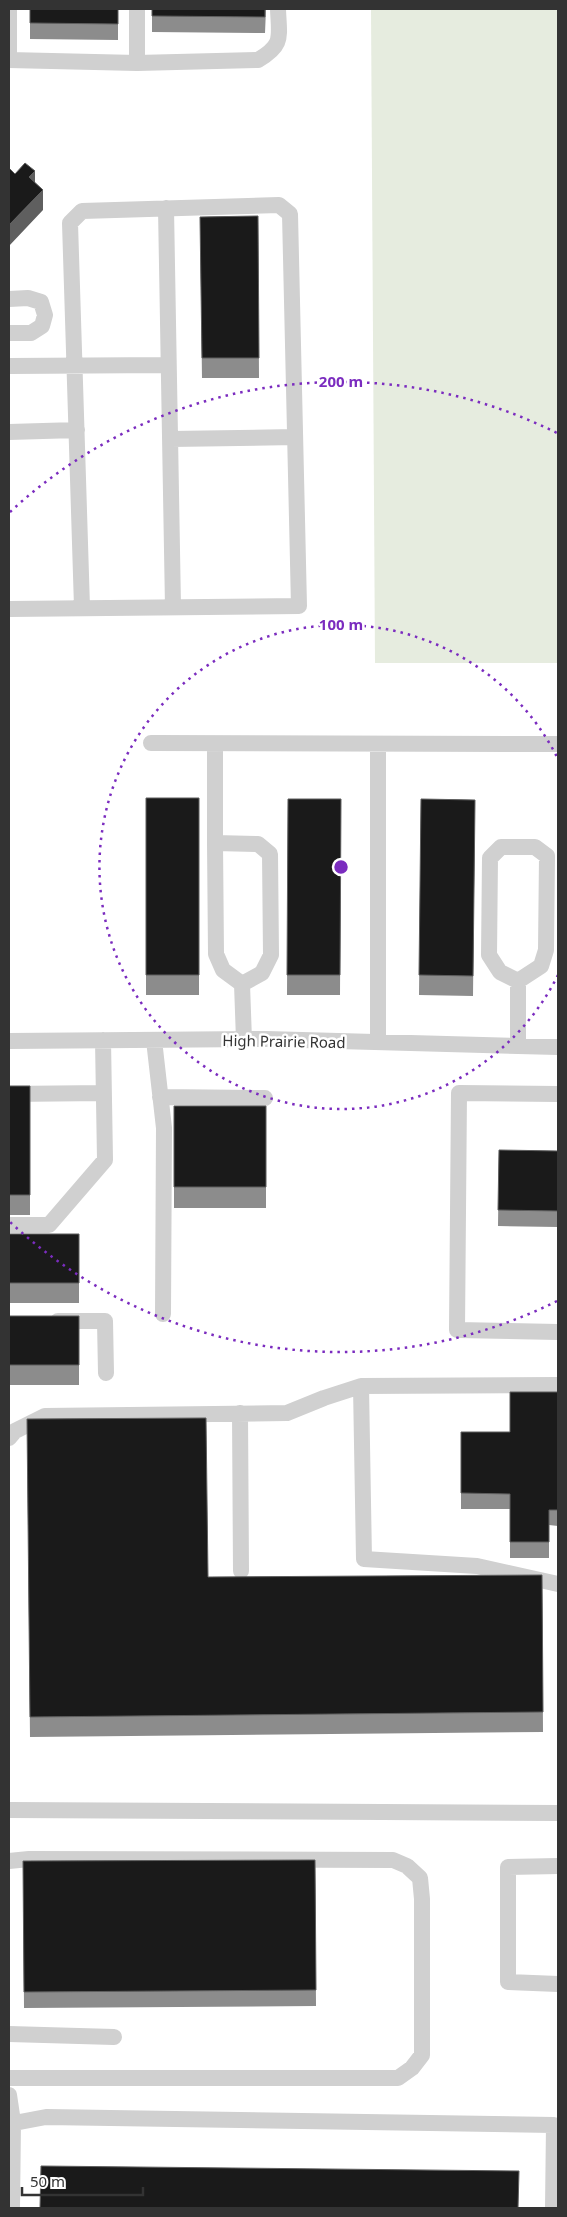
<svg xmlns="http://www.w3.org/2000/svg" width="567" height="2217" font-family="'Noto Sans',sans-serif">
<style>
.green{fill:#e6ecdf}
.lines{fill:none;stroke-linecap:round;stroke-linejoin:round}
.minor{stroke:#d0d0d0;stroke-width:16}
.wall{fill:#8c8c8c}
.shaded-wall{fill:#5f5f5f}
.building{fill:#1a1a1a;stroke:#5f5f5f}
.ring{fill:none;stroke:#7b2cbf;stroke-width:2.5;stroke-dasharray:2.5 5}
.labels{text-anchor:middle;dominant-baseline:central;stroke-width:5;stroke-linejoin:round;paint-order:stroke}
.street-label{font-size:15px;fill:#333;stroke:#fff}
.centre{fill:#7b2cbf;stroke:#fff;stroke-width:2.5}
.ring-label{font-size:15px;text-anchor:middle;font-weight:bold;fill:#7b2cbf;stroke:#fff;stroke-width:5;stroke-linejoin:round;paint-order:stroke}
</style>
<rect width="100%" height="100%" fill="#fff"/>
<path class="green" d="M371 9H558V663H375Z"/>
<g class="lines">
<path class="minor" d="M9 9V60
M137 9V63
M9 60 137 63 258 60C284 45 279 37 278 9
M166 208 173 607
M9 299 28 298 41 302 45 315 42 326 31 333H9
M9 366 168 365
M9 432 77 430
M171 439 295 437
M9 609 299 606 290 214 279 205 82 211 70 223 82 607
M151 743 558 744
M215 744V843
M378 744V1042
M518 981 500 972 489 955 490 858 501 847H535L547 856 546 950 541 966 518 981V1046
M242 984 223 970 216 954 215 843 258 844 270 854 271 955 262 973 242 984 244 1040
M154 1040 164 1128 163 1314
M9 1041 266 1039 558 1047
M9 1094 104 1093
M558 1094 459 1093 457 1330 558 1332
M160 1097 265 1098
M9 1225H49L105 1160 103 1040
M58 1321H105L106 1373
M361 1386 364 1559 477 1566 558 1584
M240 1413 241 1571
M9 1438 15 1431 45 1416 287 1413 324 1398 361 1386 558 1385
M9 1810 558 1813
M9 1861 29 1859 393 1860 407 1866 420 1878 422 1899V2055L412 2068 398 2078H9
M558 1866 508 1867V1982L558 1984
M9 2034 114 2037
M9 2095 13 2122 12 2208
M9 2124 46 2117 554 2125 553 2208"/>
</g>
<path class="wall" d="M30 9H118V40L30 39Z
M152 9H266L265 33 152 32Z
M258 216 259 378H202L200 217Z
M146 798H199V995H146Z
M288 799H341L340 995H287Z
M421 799 475 800 473 996 419 995Z
M9 1086H30V1215H9Z
M174 1106H266V1208H174Z
M499 1150 558 1151V1227L498 1226Z
M9 1234H79V1303H9Z
M9 1316H79V1385H9Z
M558 1392V1526L549 1525V1558H510V1509H461V1432H510Z
M27 1419 208 1577 542 1575 543 1732 30 1737Z
M315 1860 316 2006 24 2008 23 1861Z"/>
<path class="shaded-wall" d="M35 171V192L29 177Z
M43 190V210L9 246V225Z"/>
<path class="building" d="M30 9H118V24L30 23Z
M152 9H265V17L152 16Z
M25 163 35 171 29 177 43 190 9 225V168L15 174Z
M258 216 259 358H202L200 217Z
M146 798H199V975H146Z
M288 799H341L340 975H287Z
M421 799 475 800 473 976 419 975Z
M9 1086H30V1195H9Z
M174 1106H266V1187H174Z
M499 1150 558 1151V1211L498 1210Z
M9 1234H79V1283H9Z
M9 1316H79V1365H9Z
M510 1392H558V1510H549V1542H510V1494L461 1493V1432H510Z
M206 1418 208 1577 542 1575 543 1712 30 1717 27 1419Z
M315 1860 316 1990 24 1992 23 1861Z
M41 2166 519 2171 518 2208H40Z"/>
<g class="ring">
<path d="M558 975A242 242 0 1 1 558 759"/>
<path d="M557 1301A485 485 0 0 1 10 1222M10 512A485 485 0 0 1 557 433"/>
</g>
<g class="labels">
<g class="street-label">
<text transform="translate(284 1041) rotate(1)">High Prairie Road</text>
</g>
</g>
<circle cx="341" cy="867" r="8" class="centre"/>
<g class="ring-label">
<text x="341" y="387">200 m</text>
<text x="341" y="630">100 m</text>
</g>
<rect width="567" height="2217" fill="none" stroke="#333333" stroke-width="20"/>
<path d="M22 2187v8h121v-8" fill="none" stroke="#333333" stroke-width="2.5"/>
<text x="30" y="2187" font-size="15" fill="#333333" stroke="#ffffff" stroke-width="4" paint-order="stroke">50 m</text>
</svg>
